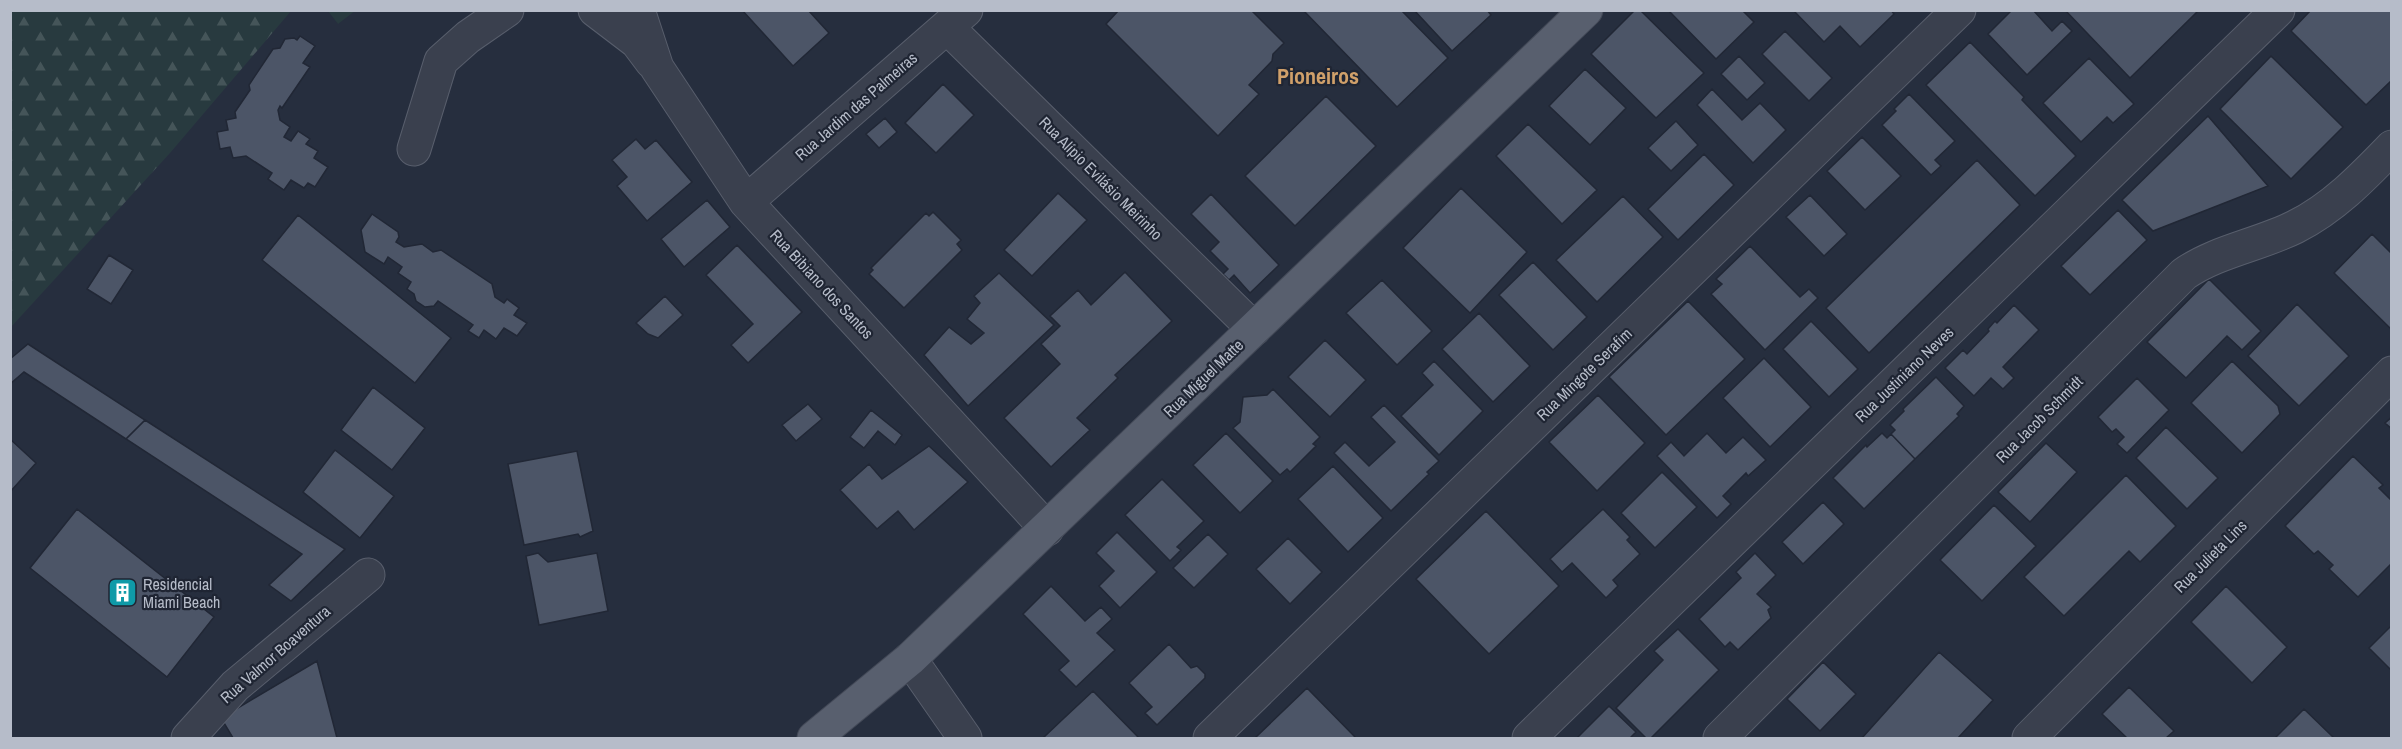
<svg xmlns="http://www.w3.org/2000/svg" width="2402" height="749" font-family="'Archivo Narrow',sans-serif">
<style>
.forest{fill:url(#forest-firs)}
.pitch{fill:#283a3f}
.building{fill:#4c5567;stroke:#212735;stroke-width:1.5}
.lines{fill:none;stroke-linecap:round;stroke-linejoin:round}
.minor-casing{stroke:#585e6c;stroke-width:35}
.major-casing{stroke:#434957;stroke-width:35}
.minor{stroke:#3a404e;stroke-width:33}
.major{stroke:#585f6e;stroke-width:33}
.labels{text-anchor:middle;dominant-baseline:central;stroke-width:4.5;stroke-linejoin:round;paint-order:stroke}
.street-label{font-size:16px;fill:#b6bcc9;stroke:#1f2533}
.poi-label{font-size:16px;fill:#b6bcc9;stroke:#1f2533;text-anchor:start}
.district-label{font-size:22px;font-weight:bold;fill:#d0a06a;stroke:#1f2533}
</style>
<defs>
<pattern id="forest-firs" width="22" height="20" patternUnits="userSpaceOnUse" patternTransform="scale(1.5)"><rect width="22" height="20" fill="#283a3f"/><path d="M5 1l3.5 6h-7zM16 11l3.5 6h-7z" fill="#455559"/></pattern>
</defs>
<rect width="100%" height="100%" fill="#262e3e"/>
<path class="forest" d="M11 10 291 11 170 153 11 327Z"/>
<path class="pitch" d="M328 11H355L338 24Z"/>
<path class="building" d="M742 10H808L829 33 793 66Z
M1119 10H1251L1284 43 1273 54 1272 61 1249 85 1259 94 1218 136 1106 24Z
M1303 10H1401L1448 58 1397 107Z
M1414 10H1487L1491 15 1452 51Z
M1635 10H1640L1704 73 1656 118 1591 54Z
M1668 10H1742L1754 22 1716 59Z
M1793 10H1891L1894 14 1860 47 1840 26 1824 42Z
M2012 10H2033L2052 31 2062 21 2072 31 2027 75 1988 34Z
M2065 10H2199L2130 78Z
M2311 10H2392V80L2366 105 2291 31Z
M1785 31 1832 78 1809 101 1762 54Z
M300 36 315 46 303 63 310 67 282 108 280 106 278 110 280 120 290 127 284 137 291 141 298 131 310 139 306 144 318 151 314 158 328 167 315 187 308 183 304 188 291 180 284 190 268 179 272 173 246 156 233 158 230 147 220 149 217 132 228 130 226 120 236 118 235 112 250 90 249 85 273 49 280 48 285 39 294 38 297 40Z
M1970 42 2024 97 2022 100 2076 156 2035 196 1926 85Z
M1739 56 1765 83 1747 100 1721 74Z
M2271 56 2343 127 2291 179 2220 109Z
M2089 58 2134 104 2113 123 2107 117 2081 142 2043 103Z
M1585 69 1626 108 1590 145 1549 106Z
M943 84 974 115 936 153 905 123Z
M1712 89 1742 120 1760 103 1786 130 1753 163 1697 105Z
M1909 94 1955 141 1935 160 1941 166 1931 175 1882 125 1896 111 1894 109Z
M1326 96 1376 146 1295 226 1245 176Z
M2208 116 2268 186 2153 231 2122 200Z
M885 118 897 132 879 148 866 134Z
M1676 121 1698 145 1671 171 1648 148Z
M1528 124 1597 190 1562 224 1496 156Z
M1862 137 1901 176 1865 210 1827 171Z
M636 139 645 149 656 140 692 182 647 221 617 186 627 177 612 160Z
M1704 154 1734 185 1678 240 1648 209Z
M1977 160 2020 205 1869 353 1826 308Z
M1461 188 1527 252 1470 313 1403 248Z
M1058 193 1087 220 1032 276 1004 250Z
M1211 194 1279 265 1250 293 1234 275 1229 280 1223 274 1228 269 1210 251 1219 242 1191 214Z
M1810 195 1847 234 1824 256 1786 217Z
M1623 196 1663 237 1597 302 1556 260Z
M707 200 730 227 684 267 661 239Z
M2118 210 2147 240 2090 295 2061 266Z
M933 212 961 240 957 244 962 250 904 308 869 274 873 270 871 268 926 213 929 216Z
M372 214 398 232 399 237 396 242 404 247 422 244 433 252 441 250 492 284 495 297 504 303 507 299 519 308 514 315 527 323 517 336 504 328 496 339 484 330 479 338 468 331 473 325 438 301 434 306 425 307 416 301 414 294 407 289 411 282 398 273 402 267 388 257 384 264 365 252 361 230Z
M298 215 451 338 415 383 262 260Z
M2372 234 2392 254V330L2334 273Z
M737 245 802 312 748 363 731 345 753 324 706 275Z
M1750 246 1800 297 1809 289 1818 298 1765 350 1711 294 1722 284 1716 279Z
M109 255 133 270 111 304 87 289Z
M1533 262 1587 317 1553 350 1499 295Z
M1125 272 1172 321 1115 375 1118 378 1077 418 1090 430 1051 467 1004 418 1060 364 1041 344 1060 326 1050 316 1078 290 1091 305Z
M999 273 1054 325 968 406 924 355 949 327 971 344 984 333 967 319 980 303 974 296Z
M2209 279 2261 331 2242 350 2227 336 2186 378 2147 342Z
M1382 280 1432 331 1397 365 1346 313Z
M665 296 683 315 658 338 648 334 636 323Z
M1688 301 1745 359 1666 435 1609 377Z
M2297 304 2349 356 2299 406 2248 356Z
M2014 305 2039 330 2003 367 2014 378 2003 389 1991 378 1974 396 1945 368 1963 350 1967 354 1989 331 1988 329 1995 321 1997 323Z
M1479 313 1530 366 1493 402 1442 349Z
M1811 321 1858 369 1829 397 1783 349Z
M1325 340 1366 380 1330 417 1288 377Z
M28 344 145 420 126 439 24 372 10 384V359Z
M1764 358 1811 407 1770 447 1723 398Z
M1434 361 1483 411 1439 455 1401 416 1433 385 1422 373Z
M2232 361 2278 406 2280 414 2242 453 2191 403Z
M1936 377 1964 406 1957 414 1959 416 1915 459 1891 434 1895 430 1890 425 1904 411 1903 409Z
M2137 378 2169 410 2127 453 2117 444 2124 437 2116 429 2112 432 2098 417Z
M373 387 425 428 392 470 341 430Z
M1273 389 1320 437 1313 444 1316 446 1290 472 1287 469 1280 475 1233 428 1240 422 1243 397 1267 395Z
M1598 395 1645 443 1597 491 1549 442Z
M808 404 822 419 796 441 782 425Z
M1384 405 1439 461 1427 472 1429 474 1391 511 1334 453 1345 442 1369 466 1395 442 1371 417Z
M871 410 902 435 895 445 878 431 864 448 850 437Z
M2392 417V429L2385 423Z
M145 420 345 549 291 601 269 585 302 554 126 439Z
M2166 427 2218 478 2187 509 2136 458Z
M1226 433 1273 481 1240 513 1193 465Z
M1707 433 1726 453 1743 437 1766 460 1748 476 1746 473 1723 496 1731 504 1717 518 1657 456 1671 442 1684 456Z
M1882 433 1887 438 1891 434 1915 459 1864 509 1833 478 1866 445 1867 447Z
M10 439 36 463 10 492Z
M2046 443 2077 472 2030 522 1998 492Z
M929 446 968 482 914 530 898 511 877 529 840 490 869 464 882 479Z
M335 450 394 496 360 538 303 492Z
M577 451 593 531 580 537 578 534 524 545 508 464Z
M2353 456 2383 485 2379 488 2392 501V563L2358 597 2329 569 2333 565 2318 551 2314 554 2285 526Z
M1333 466 1383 518 1348 552 1298 499Z
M1662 472 1697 507 1655 548 1621 513Z
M2126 475 2176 526 2140 562 2129 551 2064 616 2024 577Z
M1162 479 1204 521 1177 547 1181 550 1170 561 1125 515Z
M1823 502 1844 524 1803 564 1782 542Z
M1994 505 2036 546 1982 601 1940 560Z
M77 509 214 617 167 677 30 568Z
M1603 509 1630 537 1627 540 1640 554 1613 580 1618 586 1606 598 1572 563 1562 572 1550 559Z
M1486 511 1559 586 1489 654 1416 579Z
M1117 532 1157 572 1120 608 1099 586 1114 571 1096 553Z
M1208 534 1228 554 1194 588 1173 568Z
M1288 538 1322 572 1290 604 1256 569Z
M538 553 548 562 597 553 608 611 539 625 526 556Z
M1755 553 1776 575 1757 594 1771 607 1768 610 1771 618 1738 650 1730 642 1725 647 1699 619 1741 578 1736 572Z
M1051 586 1085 621 1101 607 1112 619 1097 633 1115 650 1076 687 1059 670 1069 661 1023 614Z
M2226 586 2287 647 2252 683 2191 622Z
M2392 625V671L2369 648Z
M1678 629 1719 670 1651 738H1646L1616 708 1663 660 1654 651Z
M1169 644 1191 668 1197 666 1205 674V678L1157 725 1145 713 1152 707 1129 683Z
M1939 652 1993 700 1958 738H1862Z
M317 661 337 738H233L221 718Z
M1823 662 1856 694 1820 731 1787 699Z
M2129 687 2174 731 2166 738H2127L2102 714Z
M1307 688 1356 738H1255Z
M1093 691 1139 738H1043L1063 719Z
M1609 706 1636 732 1630 738H1577Z
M2304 709 2334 738H2275Z"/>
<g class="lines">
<defs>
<path id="minor" d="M595 10 637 42 652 62
M638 10 657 68 746 202 1047 529
M947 27 1254 329
M414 149 441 61 468 37 507 10
M746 202 966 10
M910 659 965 738
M188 738 235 686 368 575
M1210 738 1959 10
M1529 738 2278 10
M1720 738 2184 274C2217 251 2259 245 2295 227 2333 208 2362 178 2392 147
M2029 738 2392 373"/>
<path id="major" d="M814 738 910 659 1586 10"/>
</defs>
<use href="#minor" class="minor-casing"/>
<use href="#major" class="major-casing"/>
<use href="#minor" class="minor"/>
<use href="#major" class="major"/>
</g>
<defs>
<symbol id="building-square" viewBox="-11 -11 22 22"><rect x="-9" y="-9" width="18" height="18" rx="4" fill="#0f9aa8" stroke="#1f2533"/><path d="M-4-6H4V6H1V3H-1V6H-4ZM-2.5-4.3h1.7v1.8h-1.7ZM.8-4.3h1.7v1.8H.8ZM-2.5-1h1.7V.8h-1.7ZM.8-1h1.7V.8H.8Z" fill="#fff"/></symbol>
</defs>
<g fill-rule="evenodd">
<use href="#building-square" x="106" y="576" width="33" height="33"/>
</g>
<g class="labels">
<g class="street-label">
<text transform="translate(856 106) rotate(-41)">Rua Jardim das Palmeiras</text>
<text transform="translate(1101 178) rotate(45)">Rua Alípio Evilásio Meirinho</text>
<text transform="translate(822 284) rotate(47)">Rua Bibiano dos Santos</text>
<text transform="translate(1584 374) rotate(-44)">Rua Mingote Serafim</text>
<text transform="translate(1904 374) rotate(-44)">Rua Justiniano Neves</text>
<text transform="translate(1203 378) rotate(-44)">Rua Miguel Matte</text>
<text transform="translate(2039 419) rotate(-45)">Rua Jacob Schmidt</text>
<text transform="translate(2210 556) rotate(-45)">Rua Julieta Lins</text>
<text transform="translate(275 654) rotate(-41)">Rua Valmor Boaventura</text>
</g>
<g class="poi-label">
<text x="143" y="584">Residencial<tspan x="143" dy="18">Miami Beach</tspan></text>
</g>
<g class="district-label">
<text x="1318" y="76">Pioneiros</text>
</g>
</g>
<rect width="2402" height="749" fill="none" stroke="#b6bcc9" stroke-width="24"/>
</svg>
